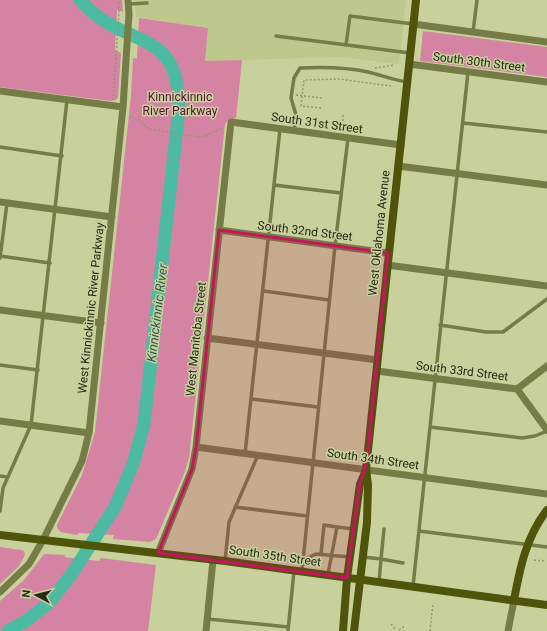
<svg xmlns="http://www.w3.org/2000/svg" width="547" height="631" font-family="Roboto,sans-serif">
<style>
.built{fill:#bec78c}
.green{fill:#d583a3}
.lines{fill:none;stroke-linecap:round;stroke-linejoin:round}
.river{stroke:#4cbba1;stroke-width:13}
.path{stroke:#92986f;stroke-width:1.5;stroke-dasharray:2 2;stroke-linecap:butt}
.lane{stroke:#757c46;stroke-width:3.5}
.street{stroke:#757c46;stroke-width:7}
.secondary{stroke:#4e540a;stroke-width:8}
.marked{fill:#c2185b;fill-opacity:0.2;stroke:#c2185b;stroke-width:3;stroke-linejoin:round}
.labels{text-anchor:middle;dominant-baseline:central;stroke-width:3;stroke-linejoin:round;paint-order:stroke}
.street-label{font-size:12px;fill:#272a15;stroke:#c8d09c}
.park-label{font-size:12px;fill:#5a1136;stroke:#c8d09c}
.water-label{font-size:13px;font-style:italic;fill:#2b5a4e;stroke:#c8d09c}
</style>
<rect width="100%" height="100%" fill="#c8d09c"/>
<path class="built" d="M135 0H406L399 64 341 57 205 61 208 28 136 17Z"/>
<path class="green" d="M0 0H122L123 12 117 10 115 50 121 53 118 97 116 100 111 101 0 87Z
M139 18 208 28 205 61 242 60 236 118 228 120 225 124 189 458 184 474 156 539 150 542 113 539 114 535 79 533 77 535 61 532 57 528V525L82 475 95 432 131 96 133 58 137 59Z
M423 31 547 47V77L420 61Z
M0 547 21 550 24 551 25 555 19 566 0 584Z
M44 554 66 555 64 557 99 561 101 558 156 565 148 631H0V601L24 580Z"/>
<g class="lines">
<path class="river" d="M8 631 26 621 49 603 71 575 115 507 133 464 144 424 178 119C185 23 126 53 80 0"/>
<path class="path" d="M375 68 394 65
M296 95 322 98
M113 100 119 11 118 0
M321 108 301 106 304 80 339 79 391 86
M343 115V130
M130 117 139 120 149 129 199 137C209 137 214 129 223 129
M534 560 544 561
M391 624 396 630
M399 630 405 626
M430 631 433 603"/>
<path class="lane" d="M129 4 147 3
M473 32 477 0
M276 36 410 53
M346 45 350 16 413 24
M463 123 547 132
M294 131 296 115 291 98 294 78 300 68C322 67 346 67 368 72 381 75 393 80 407 82
M0 147 62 156
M274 185 341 193
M0 256 50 263
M0 258 7 203
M264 291 329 300
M440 325 486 332H503L547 299
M0 365 38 370
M252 399 318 407
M430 427 522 438 535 436 547 431
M245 454 280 129
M0 476 7 477
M235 507 307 516
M0 511 3 488 31 425 67 100
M384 529 381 559 403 563
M419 531 547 547
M321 554 324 525 337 527
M363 557 381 559 379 582
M303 560 316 554 350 557
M225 561 229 522 258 455
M302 571 335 246 348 138
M328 574 337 527 354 529
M413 586 468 72
M208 619 288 627
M288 631 294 571"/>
<path class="street" d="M413 24 547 42
M409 64 547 82
M0 91 123 107
M398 166 547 185
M0 202 112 217
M219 230 388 253
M387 265 547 286
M0 310 101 323
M207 338 378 360
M377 371 517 389 547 430
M517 389 547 366
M0 421 89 433
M196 447 547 494
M158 553 192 469 196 447 231 122 401 145
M0 592 29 564 43 540 82 461 89 433 123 107 129 14 128 0
M206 631 213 560
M508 631 514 600"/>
<path class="secondary" d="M0 535 225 561 547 605
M514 600C520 568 526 537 547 510
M343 631 347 578 360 484 366 470
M354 631 367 522 368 485 366 469 416 0"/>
</g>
<path class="marked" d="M219 230 388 253 367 461 360 484 347 578 158 553 192 469 196 447Z"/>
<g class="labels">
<g class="street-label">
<text transform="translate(479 62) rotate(7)">South 30th Street</text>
<text transform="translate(317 123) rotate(8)">South 31st Street</text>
<text transform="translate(305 231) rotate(7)">South 32nd Street</text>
<text transform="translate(379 233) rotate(-84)">West Oklahoma Avenue</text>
<text transform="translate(91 308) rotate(-84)">West Kinnickinnic River Parkway</text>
<text transform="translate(196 339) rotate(-84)">West Manitoba Street</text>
<text transform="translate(462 371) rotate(7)">South 33rd Street</text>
<text transform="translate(373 459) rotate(8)">South 34th Street</text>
<text transform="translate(275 556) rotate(8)">South 35th Street</text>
</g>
<g class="park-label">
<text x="180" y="97">Kinnickinnic<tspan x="180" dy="14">River Parkway</tspan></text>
</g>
<g class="water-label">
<text transform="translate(157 313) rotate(-83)">Kinnickinnic River</text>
</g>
</g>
<g transform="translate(36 595) rotate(277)" stroke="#c8d09c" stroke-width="3" paint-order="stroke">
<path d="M0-3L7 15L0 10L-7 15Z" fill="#272a15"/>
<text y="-6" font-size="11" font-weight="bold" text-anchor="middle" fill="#272a15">N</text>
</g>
</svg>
